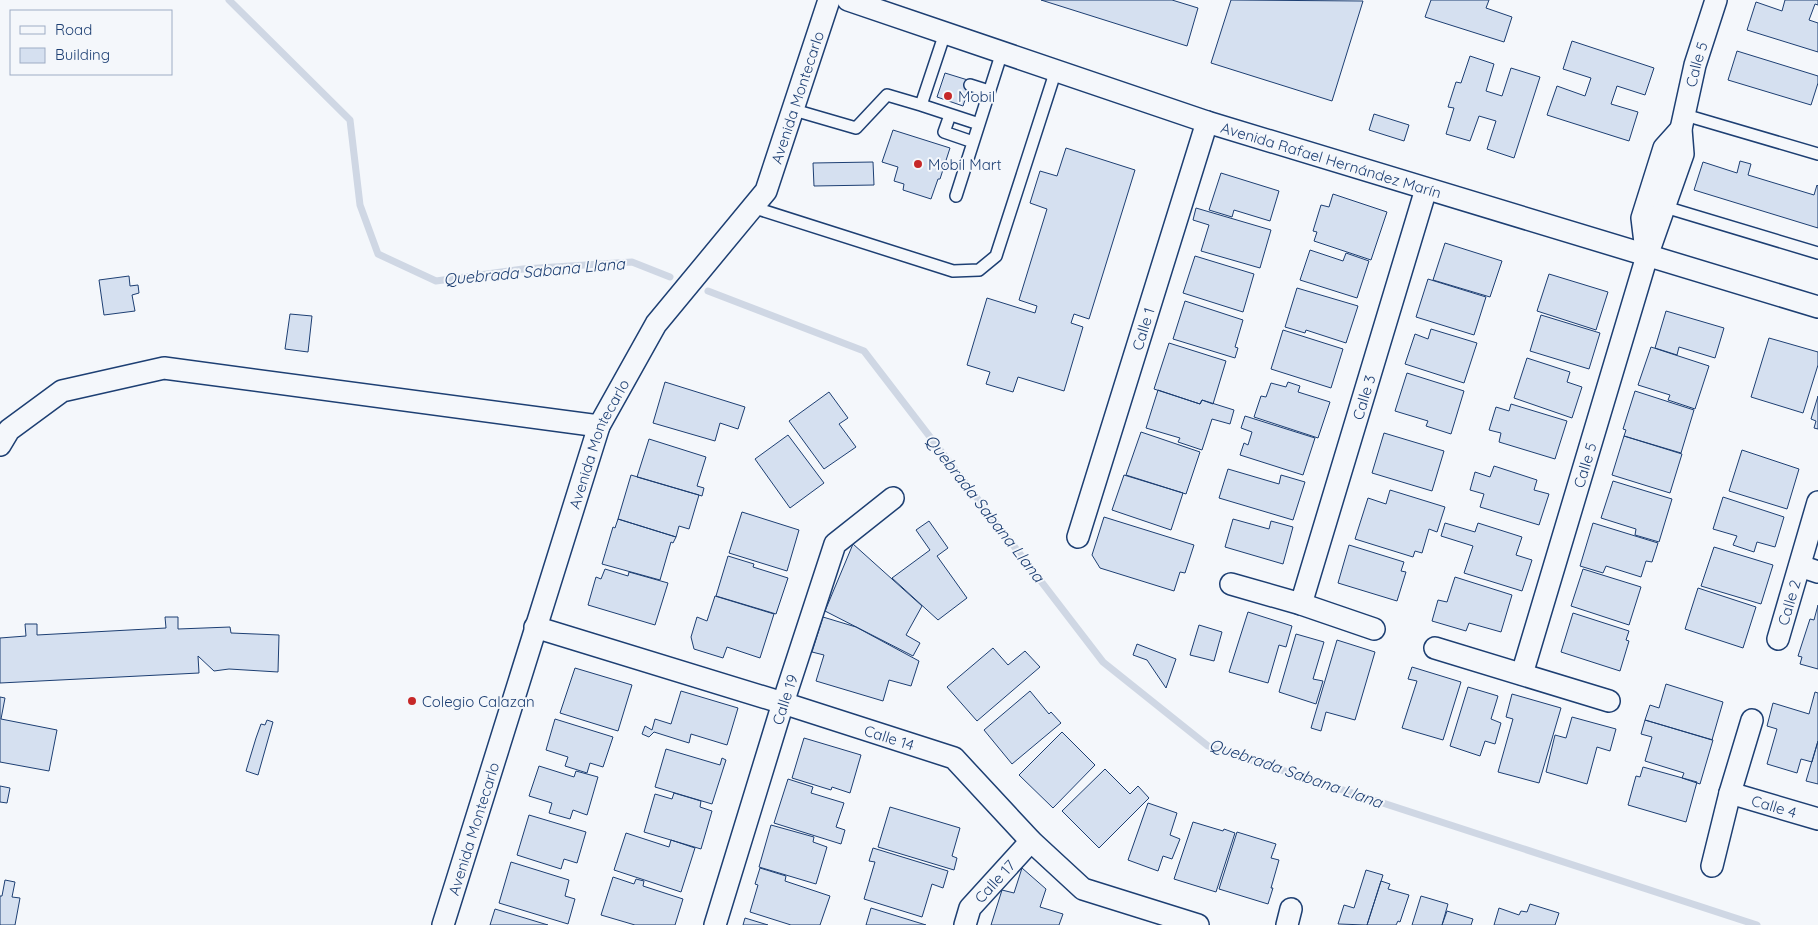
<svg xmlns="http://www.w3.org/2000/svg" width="1818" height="925" font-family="Quicksand,sans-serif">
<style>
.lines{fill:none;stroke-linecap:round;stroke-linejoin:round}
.stream{stroke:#cfd7e4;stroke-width:7}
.building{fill:#d5e0f0;stroke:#1d3f73}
.lane-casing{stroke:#1d3f73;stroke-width:14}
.street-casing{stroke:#1d3f73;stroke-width:24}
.lane{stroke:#f4f7fb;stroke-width:11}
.street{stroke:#f4f7fb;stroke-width:21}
.poi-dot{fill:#c62828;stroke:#f4f7fb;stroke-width:2}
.labels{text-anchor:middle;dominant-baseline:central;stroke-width:4;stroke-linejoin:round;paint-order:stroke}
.street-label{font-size:15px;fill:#1d3f73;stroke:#f4f7fb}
.poi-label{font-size:15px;fill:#1d3f73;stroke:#f4f7fb;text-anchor:start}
.water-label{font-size:16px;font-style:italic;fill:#1d3f73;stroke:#f4f7fb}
</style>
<rect width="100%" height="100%" fill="#f4f7fb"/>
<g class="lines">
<path class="stream" d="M229 0 350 120 360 205 378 254 436 281 523 269 632 262 670 277
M708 291 864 351 1103 662 1208 746 1757 925"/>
</g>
<path class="building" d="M1041 0H1172L1198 8 1187 46Z
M1231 0 1363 1 1332 101 1211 63Z
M1431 0H1489L1486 8 1512 17 1504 42 1425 17Z
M1785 0H1818V5L1815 4 1809 20 1818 23V52L1747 30 1756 2 1782 11Z
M1572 41 1654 68 1645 95 1617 86 1611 104 1638 112 1629 141 1547 115 1557 86 1585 96 1591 78 1563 69Z
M1737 51 1818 76V83L1811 105 1728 80Z
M1470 56 1494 64 1486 91 1502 96 1511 68 1540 77 1514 158 1487 149 1496 121 1479 116 1470 141 1446 134 1454 108 1448 107 1456 82 1461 83Z
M945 73 971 81 963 106 937 97Z
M1374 114 1409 125 1404 141 1369 130Z
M893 130 950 148 940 179H938L931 199 903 190 904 184 894 181 898 167 882 162Z
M1066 148 1135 170 1089 319 1074 314 1071 323 1083 327 1064 391 1018 377 1013 392 986 384 990 372 967 365 987 298 1035 313 1037 306 1019 300 1047 209 1030 203 1040 171 1057 176Z
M1740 161 1751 164 1748 175 1814 195 1817 185 1818 186V228L1694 190 1703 162 1737 173Z
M873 162 874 185 814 186 813 163Z
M1221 173 1279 191 1270 221 1234 210 1232 217 1209 210Z
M1333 194 1387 212 1371 260 1314 241 1317 232 1313 231 1321 205 1329 207Z
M1196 208 1271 230 1260 268 1201 251 1209 225 1193 220Z
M1445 243 1502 261 1490 297 1433 280Z
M1310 250 1343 261 1346 253 1369 261 1357 298 1300 280Z
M1195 256 1254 274 1243 312 1183 293Z
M1549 274 1608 292 1596 330 1537 311Z
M129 276 130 286 138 285 139 293 132 295 135 311 104 315 99 280Z
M1428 279 1486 297 1474 335 1416 317Z
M1297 288 1358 306 1346 343 1306 330 1305 333 1285 327Z
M1185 301 1243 320 1235 347 1238 348 1235 358 1173 339Z
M1666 311 1724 328 1715 358 1679 347 1677 355 1655 348Z
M290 314 312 316 308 352 285 349Z
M1541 315 1600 333 1589 369 1530 351Z
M1431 329 1477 343 1464 383 1405 364 1415 334 1428 339Z
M1283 330 1343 349 1331 388 1271 369Z
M1769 338 1818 352V365L1803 413 1751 397Z
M1169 343 1226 361 1213 404 1202 400 1200 404 1154 389Z
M1651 347 1709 366 1695 409 1668 400 1670 395 1638 385Z
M1527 358 1570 372 1567 382 1582 387 1572 418 1514 398Z
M1407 373 1464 391 1451 434 1426 426 1428 421 1395 411Z
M665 382 745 407 738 429 720 423 715 441 653 423Z
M1288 382 1300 386 1298 392 1330 402 1318 438 1254 417 1261 396 1266 397 1271 383 1286 387Z
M1158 390 1200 404 1202 400 1234 410 1230 424 1212 419 1202 450 1178 442 1180 438 1146 428Z
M1635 391 1694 410 1681 453 1624 436 1626 430 1623 429Z
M829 392 848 418 839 424 856 447 824 469 789 421Z
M1818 396V429L1814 428 1816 421 1811 419Z
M1511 404 1567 421 1555 459 1499 442 1501 433 1489 430 1496 407 1509 411Z
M1245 416 1315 438 1303 475 1240 455 1244 443 1248 445 1252 432 1241 428Z
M1141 432 1200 452 1186 494 1126 475Z
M1384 433 1444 451 1432 491 1372 473Z
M788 435 824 483 790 508 755 459Z
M1624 436 1682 454 1670 493 1612 475Z
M649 439 706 457 697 486 704 488 702 496 637 477Z
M1742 450 1799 469 1787 509 1729 491Z
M1494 466 1537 480 1534 490 1549 494 1539 525 1480 507 1484 494 1470 490 1475 472 1490 477Z
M1228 469 1279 484 1281 475 1305 482 1293 520 1219 498Z
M631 475 699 495 689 529 679 526 676 537 618 519Z
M1124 475 1183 493 1171 530 1112 510Z
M1613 481 1672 499 1659 542 1635 535 1636 529 1601 518Z
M1390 490 1445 507 1437 532 1429 529 1422 553 1415 551 1413 557 1355 539 1368 498 1386 504Z
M1723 497 1784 517 1775 547 1757 542 1754 552 1733 545 1737 536 1713 529Z
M742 512 799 530 787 571 729 553Z
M1104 517 1194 545 1185 573 1180 572 1174 591 1100 568 1092 555Z
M618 519 676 537 673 543 671 542 660 580 602 564 613 527 615 528Z
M1233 519 1269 529 1271 521 1293 527 1283 564 1225 547Z
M929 521 948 548 937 556 967 598 938 620 892 578 930 550 916 530Z
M1445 523 1475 532 1478 523 1522 537 1516 555 1532 560 1522 591 1464 573 1473 546 1441 536Z
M1593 523 1658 543 1652 562 1646 561 1641 577 1606 566 1603 573 1580 566Z
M853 544 922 606 906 635 920 643 913 656 825 611Z
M1349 545 1404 562 1401 571 1406 572 1397 601 1338 583Z
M1714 547 1773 565 1761 604 1701 586Z
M728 556 754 564 753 567 788 578 776 614 716 596Z
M605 569 628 576 629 572 668 583 655 625 588 605 596 577 601 579Z
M1583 569 1641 587 1629 625 1571 606Z
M1455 577 1512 595 1501 632 1469 623 1466 631 1432 621 1438 600 1447 602Z
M1698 588 1756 607 1743 648 1685 629Z
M715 596 774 614 760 658 727 647 723 658 694 649 691 637 697 617 707 621Z
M1818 605V669L1800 664 1802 657 1798 656 1810 619 1814 620Z
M1248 612 1292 626 1286 647 1279 645 1268 683 1229 672Z
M1573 613 1629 631 1626 640 1629 641 1620 671 1561 652Z
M165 617H178V629L230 627 231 633 279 635 278 672 229 669 214 671 198 656 199 673 0 683V638L26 636 25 624H37V635L166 628Z
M823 617 856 627 919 661 911 686 889 680 883 701 816 681 824 655 812 652Z
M1199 625 1222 632 1214 661 1190 655Z
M1296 634 1324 642 1313 679 1323 681 1316 704 1279 692Z
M1337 640 1375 652 1355 720 1326 712 1321 731 1311 728Z
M1137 644 1176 659 1166 688 1147 660 1133 655Z
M993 648 1008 665 1025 651 1040 667 977 721 947 687Z
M1412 667 1461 682 1443 740 1402 728 1417 681 1408 679Z
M575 668 632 685 618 731 560 713Z
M1666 684 1723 702 1712 740 1645 720 1650 705 1659 708Z
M1468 687 1498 696 1491 719 1501 723 1495 744 1485 741 1480 756 1450 746Z
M681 691 738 708 727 745 691 734 689 743 654 732 649 737 642 734 645 726 652 730 655 719 671 724Z
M1030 691 1049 714 1051 712 1061 723 1012 764 984 730Z
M1815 692 1818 693V741L1812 762 1801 759 1797 773 1767 764 1777 729 1767 726 1773 703 1809 714Z
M1512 694 1561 708 1539 783 1498 772 1513 719 1506 717Z
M0 697 5 698 1 719 57 730 49 771 0 762Z
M1572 717 1616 729 1610 751 1597 747 1587 784 1546 772 1555 735 1566 738Z
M555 719 613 737 603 767 590 763 587 773 565 766 568 757 546 750Z
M267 720 273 722 258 775 246 771 256 738 261 724 265 725Z
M1645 720 1713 740 1700 784 1682 778 1684 773 1645 761 1652 737 1641 734Z
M1062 732 1095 765 1053 808 1019 775Z
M804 738 861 755 850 793 832 787 831 790 792 778Z
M1818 741V784L1806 781Z
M666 749 720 765 722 758 726 760 712 804 655 787Z
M539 766 574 777 576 771 598 777 587 815 573 810 570 819 549 813 552 803 529 796Z
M1643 767 1697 782 1686 822 1628 805 1636 776 1640 777Z
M1105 769 1130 794 1138 786 1149 798 1099 848 1062 811Z
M788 779 813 787 811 793 844 803 836 827 845 830 841 844 774 823Z
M0 786 10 788 7 803 0 802Z
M674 793 701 801 700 807 712 811 701 849 644 832 655 794 672 799Z
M1148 803 1177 813 1170 835 1180 839 1172 859 1163 856 1158 871 1128 860Z
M890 807 960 828 952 856 957 858 954 870 878 847Z
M529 815 586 832 577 863 564 859 561 869 517 855Z
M1193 822 1223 831 1224 829 1235 833 1216 892 1174 879Z
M771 825 814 837 813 842 827 847 816 884 759 867Z
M1237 832 1276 844 1271 858 1279 860 1271 888H1273L1268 904 1219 889Z
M626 833 669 847 671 840 695 848 681 892 614 870Z
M873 848 948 871 943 888 932 884 922 917 864 899 875 862 869 861Z
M511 862 569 880 565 896 575 899 568 924 499 903Z
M760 868 786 876 785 881 830 896 820 925H791L750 912 758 885 755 884Z
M1022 868 1046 889 1040 907 1063 914 1059 925H991L1002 890 1014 893Z
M1366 870 1383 875 1367 925 1338 924 1344 905 1354 908Z
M613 877 634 884 636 879 644 881 643 886 683 899 675 925H635L601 915Z
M5 880 15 882 12 897 20 898 15 925H0V896H2Z
M1381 881 1390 884 1388 889 1409 895 1400 922 1398 921 1396 925H1367Z
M1421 896 1448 904 1442 925H1412Z
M1530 904 1559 913 1555 925H1494L1499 908 1519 915 1521 911 1527 912Z
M871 908 926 925H866Z
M495 909 548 925H490Z
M1447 911 1473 919 1471 925H1442Z
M745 918 768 925H743Z"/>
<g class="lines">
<defs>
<path id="lane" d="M970 85 989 91
M921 105 979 124 1002 52
M794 110 856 128 887 95 921 105 945 33
M950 115 944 132 973 142
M1685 115 1818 154
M956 196 979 124
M752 207 953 271 979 270 996 256 1056 70
M1665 207 1818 253"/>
<g id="street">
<path id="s1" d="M848 0 1207 122 1818 307"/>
<path d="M1646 251 1642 218 1664 148 1681 129"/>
<path d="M0 445 9 430 62 391 164 368 599 426"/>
<path id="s2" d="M1078 537 1207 122"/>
<path d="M1800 566 1818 572"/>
<path d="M1231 584 1301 604 1374 629"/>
<path id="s3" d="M1301 604 1426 189"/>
<path id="s4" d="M535 627 783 703 954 758 1031 841 1083 889 1198 925"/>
<path id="s5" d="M1778 639 1818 502"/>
<path d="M1435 648 1609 701"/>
<path id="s6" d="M1522 674 1647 256 1683 154 1681 129 1695 65 1716 0"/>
<path id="s7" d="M1730 793 1818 819"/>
<path d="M1712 866 1730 793 1752 720"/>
<path id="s8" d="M443 925 599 426 656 324 766 191 829 0"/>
<path id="s9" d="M715 925 783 703 835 544 893 498"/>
<path id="s10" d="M965 925 970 908 1031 841"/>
<path d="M1287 925 1291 909"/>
</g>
</defs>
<use href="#lane" class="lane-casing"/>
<use href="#street" class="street-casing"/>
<use href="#lane" class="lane"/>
<use href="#street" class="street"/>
</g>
<g class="poi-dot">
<circle cx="948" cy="96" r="5"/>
<circle cx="918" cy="164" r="5"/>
<circle cx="412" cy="701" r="5"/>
</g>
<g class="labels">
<g class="street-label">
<text stroke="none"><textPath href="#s6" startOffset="636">Calle 5</textPath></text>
<text stroke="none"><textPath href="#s8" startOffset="911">Avenida Montecarlo</textPath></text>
<text stroke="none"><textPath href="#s1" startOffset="509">Avenida Rafael Hernández Marín</textPath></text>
<text stroke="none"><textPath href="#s2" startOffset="218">Calle 1</textPath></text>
<text stroke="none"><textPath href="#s3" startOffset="216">Calle 3</textPath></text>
<text stroke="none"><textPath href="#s8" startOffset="506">Avenida Montecarlo</textPath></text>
<text stroke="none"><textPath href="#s6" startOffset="218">Calle 5</textPath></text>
<text stroke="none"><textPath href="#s5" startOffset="38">Calle 2</textPath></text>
<text stroke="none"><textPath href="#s9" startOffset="236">Calle 19</textPath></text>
<text stroke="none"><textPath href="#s4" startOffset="371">Calle 14</textPath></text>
<text stroke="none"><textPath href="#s7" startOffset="46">Calle 4</textPath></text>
<text stroke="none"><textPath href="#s8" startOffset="101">Avenida Montecarlo</textPath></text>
<text stroke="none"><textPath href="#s10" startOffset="54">Calle 17</textPath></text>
</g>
<g class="poi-label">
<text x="958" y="96">Mobil</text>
<text x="928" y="164">Mobil Mart</text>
<text x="422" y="701">Colegio Calazan</text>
</g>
<g class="water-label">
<text transform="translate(534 271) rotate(-5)">Quebrada Sabana Llana</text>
<text transform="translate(985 508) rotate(52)">Quebrada Sabana Llana</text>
<text transform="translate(1296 773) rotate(19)">Quebrada Sabana Llana</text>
</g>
</g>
<rect x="10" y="10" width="162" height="65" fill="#f4f7fb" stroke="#9eadc5"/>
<rect x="20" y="26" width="25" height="8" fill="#f4f7fb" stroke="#9eadc5"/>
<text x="55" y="35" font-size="15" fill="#1d3f73">Road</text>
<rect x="20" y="48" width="25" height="15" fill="#d5e0f0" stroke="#9eadc5"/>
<text x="55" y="60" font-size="15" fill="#1d3f73">Building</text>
</svg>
